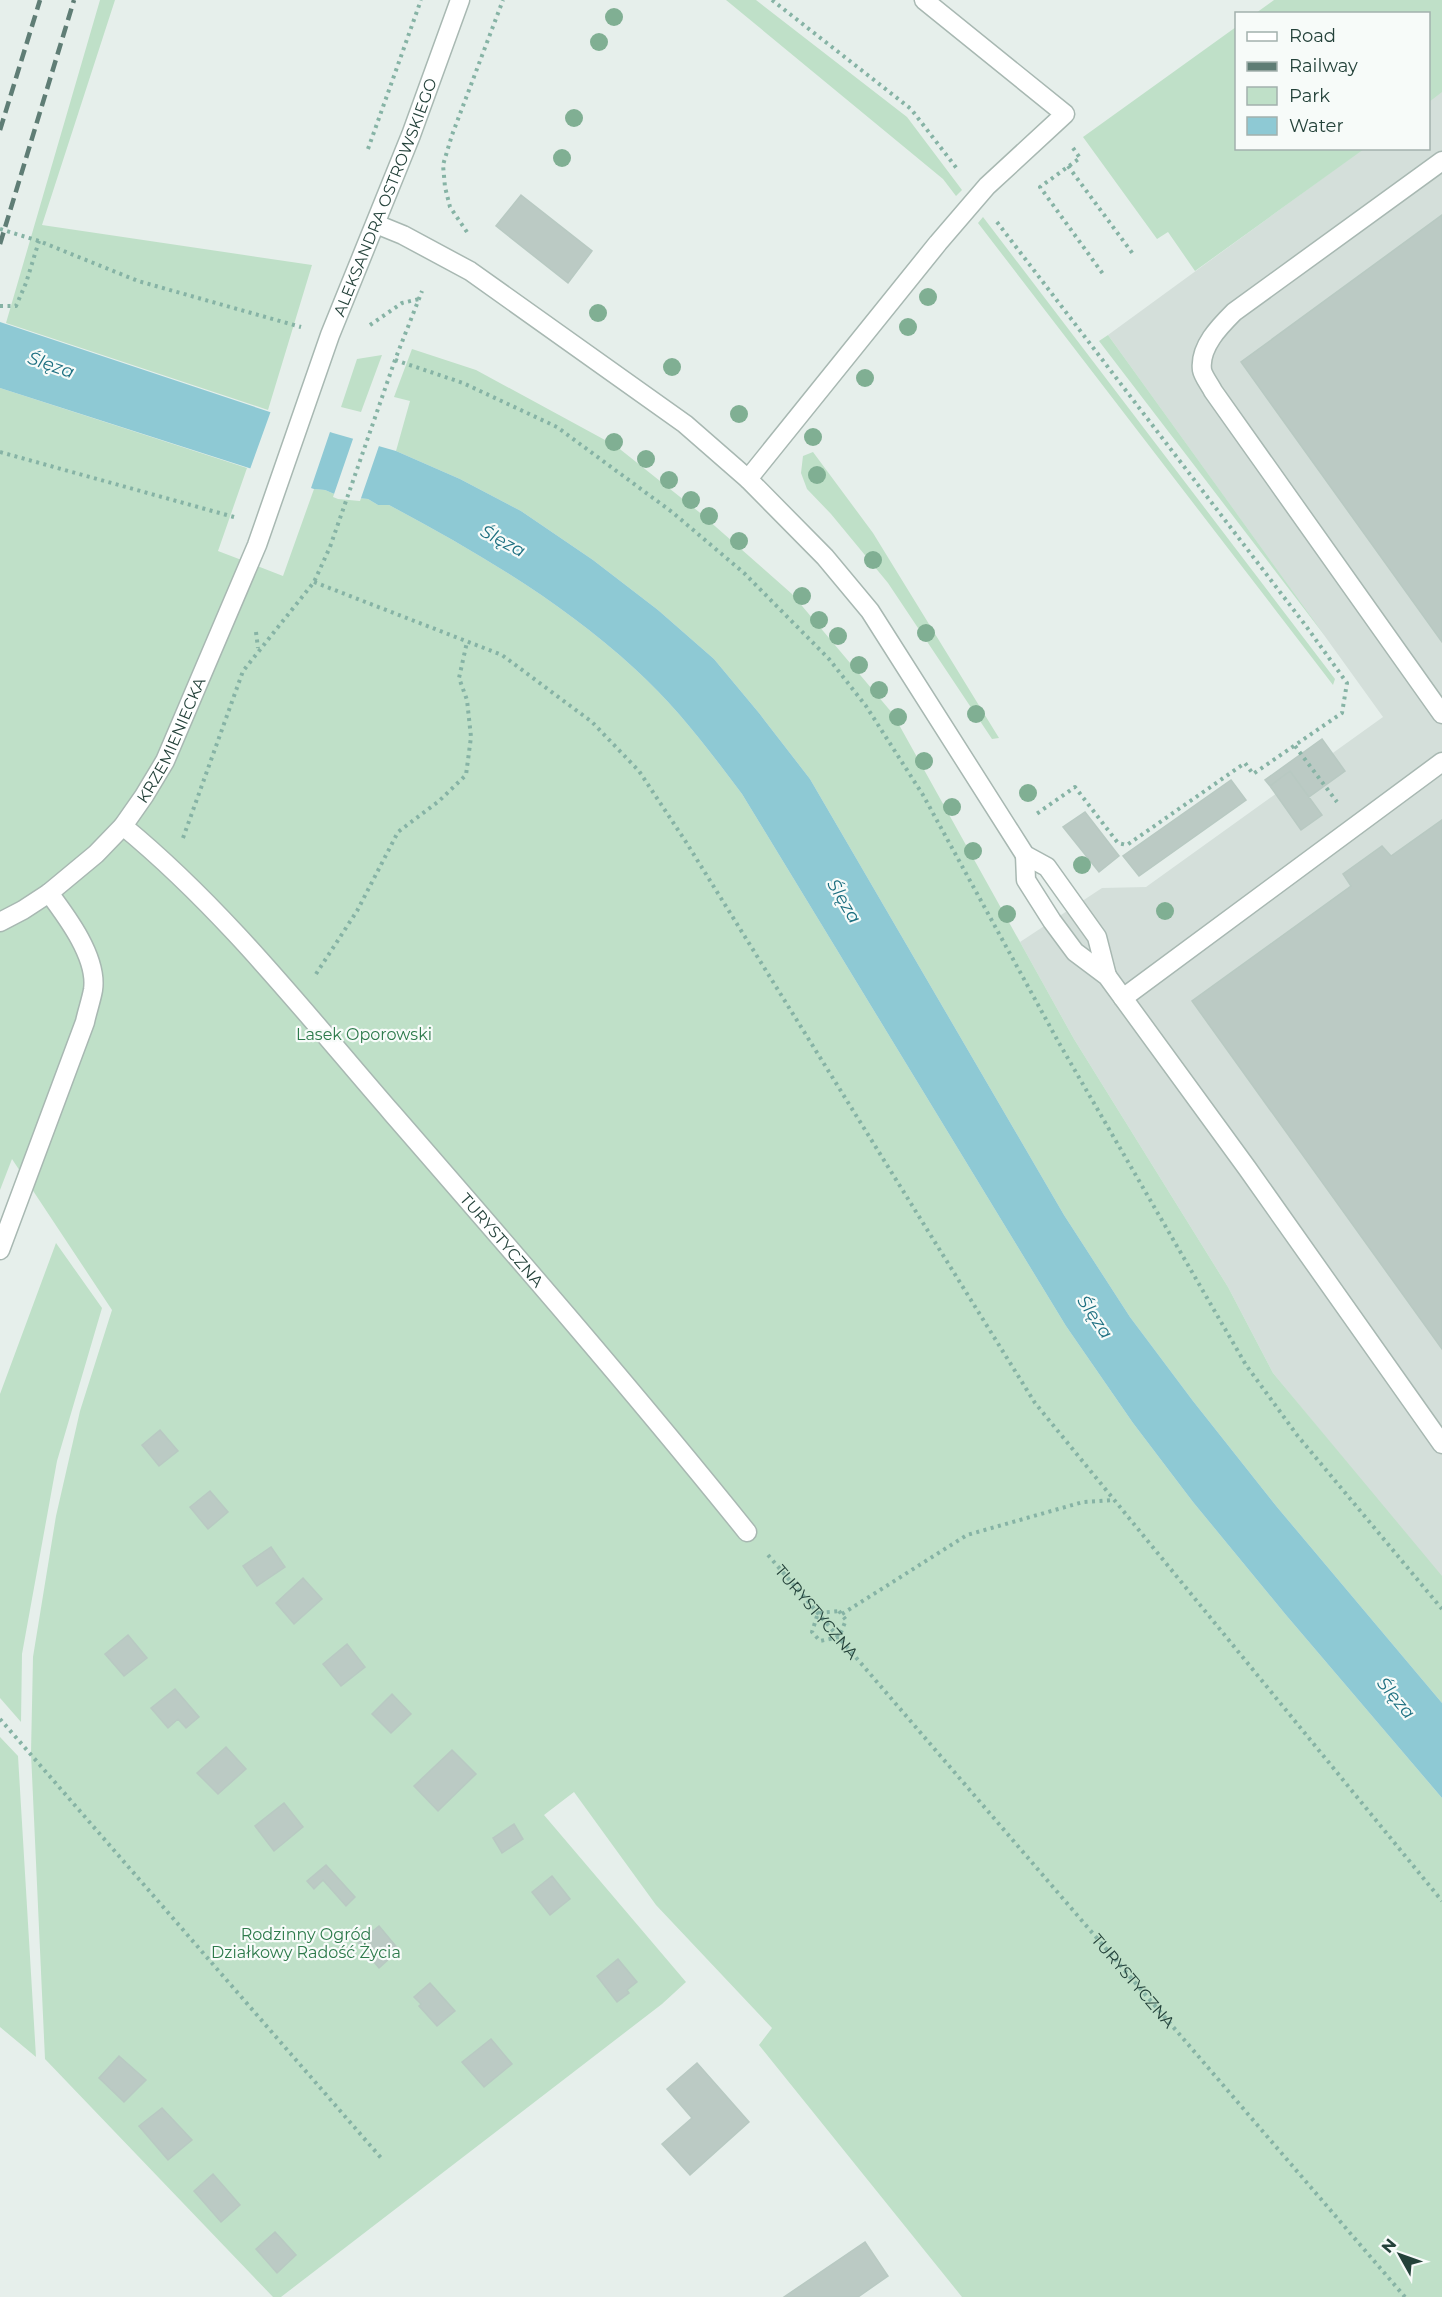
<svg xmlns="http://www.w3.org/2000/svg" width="1442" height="2297" font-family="Montserrat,sans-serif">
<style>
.built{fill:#d4dfda}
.green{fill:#bfe0c8}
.water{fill:#8ec9d4}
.pier{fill:#e6efeb}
.building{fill:#bbcac4;stroke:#b8c9c2;stroke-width:1.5}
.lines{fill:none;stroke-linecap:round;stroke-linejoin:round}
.minor-casing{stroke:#a8b8b2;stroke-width:21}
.path{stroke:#86b3a5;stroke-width:4;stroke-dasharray:3 4.5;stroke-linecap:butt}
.minor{stroke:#fff;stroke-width:18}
.rail{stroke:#5f7d75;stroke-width:4.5;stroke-dasharray:12 6;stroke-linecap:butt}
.tree{fill:#80af93}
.labels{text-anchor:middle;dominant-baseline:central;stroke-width:4.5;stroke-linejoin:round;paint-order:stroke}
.street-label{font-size:16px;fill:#24423a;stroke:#f7fbf9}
.park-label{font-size:16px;fill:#2d7a4b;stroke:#f7fbf9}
.water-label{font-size:18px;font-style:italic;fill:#1c6f80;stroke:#f7fbf9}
</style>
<rect width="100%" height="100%" fill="#e6efeb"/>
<path class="built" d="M1442 91V1578L1273 1373 1228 1287 1074 1039 1020 942 1102 888 1146 887 1383 717 1108 335 1363 149 1428 148 1429 101Z"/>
<path class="green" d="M100 0H115L42 225 312 265 268 410 6 323Z
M726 0H756L907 117 962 190 956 196 943 179Z
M1274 0H1442V92L1429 102 1428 14 1256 13Z
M1236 27V148L1364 149 1195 271 1168 232 1157 239 1083 137Z
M983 217 1335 679 1333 685 978 223Z
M1108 335 1325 636 1099 341Z
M412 349 476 370 616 446 699 512 792 594 893 714 1074 1039 1228 1287 1273 1373 1442 1576V1703L1277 1507 1193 1401 1130 1317 1064 1215 810 779 759 713 714 659 658 610 593 560 521 511 460 479 396 451 410 401 394 397Z
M382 355 361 412 341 407 357 359Z
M0 388 247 468 218 551 283 576 314 489 325 490 339 496 368 499 378 505H389C477 552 562 602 635 669 676 706 709 750 742 794L1066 1326 1133 1423 1193 1502 1286 1615 1442 1798V2297H962L759 2045 772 2028 656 1905 574 1792 544 1815 686 1982 662 2004 281 2297H273L45 2059 31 1753 33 1657 56 1516 80 1411 112 1310 12 1159 0 1190Z
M813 452 873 533 999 738 992 739 888 583 831 514 807 489 801 473 803 456Z
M56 1243 102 1308 57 1461 22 1654 21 1722 0 1698V1394Z
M0 1737 18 1756 36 2057 0 2027Z"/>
<path class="water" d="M0 322 333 433 396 451 460 479 521 511 593 560 658 610 714 659 759 713 810 779 1064 1215 1130 1317 1193 1401 1277 1507 1442 1703V1798L1286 1615 1193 1502 1133 1423 1066 1326 742 794C709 750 676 706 635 669 562 602 477 552 389 505H378L368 499 339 496 325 490 314 489 0 388Z"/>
<path class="pier" d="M272 408 331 429 310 491 249 472Z
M354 436 380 443 360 501 338 499 333 497Z"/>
<path class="building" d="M521 195 592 251 568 283 496 226Z
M1442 215V642L1241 362Z
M1322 739 1345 771 1309 797 1290 771 1270 786 1265 780Z
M1290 771 1322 815 1301 830 1270 786Z
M1231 780 1246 800 1139 876 1123 856Z
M1085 812 1119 856 1099 872 1063 827Z
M1442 820V1349L1192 1001 1351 886 1343 874 1361 861 1382 846 1391 856Z
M160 1430 178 1451 159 1466 142 1445Z
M210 1491 228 1512 208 1529 190 1507Z
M271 1547 285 1567 257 1586 243 1566Z
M303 1578 322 1599 294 1624 276 1603Z
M128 1635 147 1658 124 1676 105 1654Z
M347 1644 365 1667 341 1686 323 1664Z
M175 1689 199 1717 186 1728 178 1719 168 1728 151 1708Z
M392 1694 411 1714 391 1733 372 1714Z
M226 1747 246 1769 218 1794 197 1773Z
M452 1750 476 1774 438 1811 414 1786Z
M284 1803 303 1827 274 1851 255 1826Z
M514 1824 523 1839 502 1853 493 1838Z
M326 1865 355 1897 346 1906 323 1880 314 1889 307 1881Z
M552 1876 570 1899 550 1915 532 1892Z
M379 1926 399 1950 379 1968 358 1943Z
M618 1959 637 1982 627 1990 629 1993 617 2002 597 1976Z
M430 1983 455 2011 437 2026 419 2006 421 2004 414 1997Z
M491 2039 512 2064 484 2087 462 2062Z
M119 2056 146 2080 124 2102 99 2078Z
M697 2063 749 2122 690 2175 662 2144 692 2118 667 2089Z
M162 2108 192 2140 168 2160 139 2126Z
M213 2174 240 2205 221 2222 194 2191Z
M275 2232 296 2255 277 2273 256 2249Z
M865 2242 888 2276 858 2297H784Z"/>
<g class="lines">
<defs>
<g id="minor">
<path d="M1442 161 1234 312C1220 326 1199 347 1202 370 1203 376 1210 385 1213 391L1442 714"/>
<path d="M376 224 403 235 470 271 685 424 748 479 825 557 870 611 1025 855 1047 867 1097 937 1107 976"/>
<path d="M748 479 938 243 987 186 1065 114 924 0"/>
<path id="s2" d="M123 826C224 909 306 1014 392 1113 512 1251 632 1389 747 1532"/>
<path d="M1025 855 1026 880 1052 921 1075 952 1107 976 1247 1168 1442 1444"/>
<path id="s3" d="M0 922 23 910 49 893 96 854 123 826 144 796 165 761 257 545 330 335 411 135 460 0"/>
<path d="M1123 998 1442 762"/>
<path d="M0 1250 85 1022C87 1012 91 1001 93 990 98 958 67 917 49 893"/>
</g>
</defs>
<use href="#minor" class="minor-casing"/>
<g class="path">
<path d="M772 0 911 109 958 170"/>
<path d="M1073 148 1080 158 1040 187 1103 274"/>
<path d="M368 149 421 0"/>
<path d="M1068 166 1133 254"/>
<path d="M997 222 1306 626 1347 683 1342 713 1253 774 1245 763 1127 845 1118 843 1075 787 1035 815"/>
<path d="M0 229 39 241 138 281 301 327"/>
<path d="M467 232 450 207 445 187 443 165 452 135 503 0"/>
<path d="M0 306H16L26 283 39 241"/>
<path d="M370 325 402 303 419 299"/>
<path d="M395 360 463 383 557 427 672 512 744 573 829 659 866 706 923 795 1059 1043 1246 1365 1297 1435 1442 1609"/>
<path d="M0 452 234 517"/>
<path d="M314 582 502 655 592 722 639 771 686 842 1035 1403 1442 1901"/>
<path d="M256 632 258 648"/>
<path d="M1295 746 1337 802"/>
<path d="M183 838 243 671 314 582 330 547 395 360 422 291"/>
<path d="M316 974 357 911 398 832 439 801 466 775 471 737 467 700 459 678 467 642"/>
<path id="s1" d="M768 1555 1405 2297"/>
<path d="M839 1611 846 1620 839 1637 820 1641 812 1632 818 1613Z"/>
<path d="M842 1614 967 1535 1083 1502 1113 1500"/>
<path d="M0 1719 382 2159"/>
</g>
<use href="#minor" class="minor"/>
<path class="rail" d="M0 130 40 0
M0 244 74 0"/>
</g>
<g class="tree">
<circle cx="614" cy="17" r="9"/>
<circle cx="599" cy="42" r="9"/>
<circle cx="574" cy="118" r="9"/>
<circle cx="562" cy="158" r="9"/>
<circle cx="928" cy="297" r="9"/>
<circle cx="598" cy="313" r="9"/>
<circle cx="908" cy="327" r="9"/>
<circle cx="672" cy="367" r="9"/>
<circle cx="865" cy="378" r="9"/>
<circle cx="739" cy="414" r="9"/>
<circle cx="813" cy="437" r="9"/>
<circle cx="614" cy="442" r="9"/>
<circle cx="646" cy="459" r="9"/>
<circle cx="817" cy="475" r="9"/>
<circle cx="669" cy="480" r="9"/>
<circle cx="691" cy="500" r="9"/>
<circle cx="709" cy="516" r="9"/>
<circle cx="739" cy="541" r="9"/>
<circle cx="873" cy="560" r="9"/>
<circle cx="802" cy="596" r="9"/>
<circle cx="819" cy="620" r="9"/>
<circle cx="926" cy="633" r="9"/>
<circle cx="838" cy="636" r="9"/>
<circle cx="859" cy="665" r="9"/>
<circle cx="879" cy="690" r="9"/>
<circle cx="976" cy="714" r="9"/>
<circle cx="898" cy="717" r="9"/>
<circle cx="924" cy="761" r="9"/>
<circle cx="1028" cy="793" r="9"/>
<circle cx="952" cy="807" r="9"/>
<circle cx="973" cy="851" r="9"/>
<circle cx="1082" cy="865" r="9"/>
<circle cx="1165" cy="911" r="9"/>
<circle cx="1007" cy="914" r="9"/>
</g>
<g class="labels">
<g class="street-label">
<text stroke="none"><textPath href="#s3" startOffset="840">ALEKSANDRA OSTROWSKIEGO</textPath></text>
<text stroke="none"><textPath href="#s3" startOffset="256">KRZEMIENIECKA</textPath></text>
<text stroke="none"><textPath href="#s2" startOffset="562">TURYSTYCZNA</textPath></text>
<text stroke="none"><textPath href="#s1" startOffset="75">TURYSTYCZNA</textPath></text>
<text stroke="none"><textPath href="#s1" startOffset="561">TURYSTYCZNA</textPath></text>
</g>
<g class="park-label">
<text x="364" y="1034">Lasek Oporowski</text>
<text x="306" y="1934">Rodzinny Ogród<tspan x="306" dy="18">Działkowy Radość Życia</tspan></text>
</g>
<g class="water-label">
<text transform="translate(51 365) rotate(19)">Ślęza</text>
<text transform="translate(503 541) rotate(28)">Ślęza</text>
<text transform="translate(844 901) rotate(59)">Ślęza</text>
<text transform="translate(1095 1317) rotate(56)">Ślęza</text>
<text transform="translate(1396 1698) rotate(50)">Ślęza</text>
</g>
</g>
<rect x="1235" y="12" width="195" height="138" fill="#f7fbf9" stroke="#a3b1ad" stroke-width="1.5"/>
<rect x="1247" y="32" width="30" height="9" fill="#ffffff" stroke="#a3b1ad" stroke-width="1.5"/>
<text x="1289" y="42" font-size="18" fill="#24423a">Road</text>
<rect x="1247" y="62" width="30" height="9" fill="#5f7d75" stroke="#a3b1ad" stroke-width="1.5"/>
<text x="1289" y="72" font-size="18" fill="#24423a">Railway</text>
<rect x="1247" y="87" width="30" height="18" fill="#bfe0c8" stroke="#a3b1ad" stroke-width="1.5"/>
<text x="1289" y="102" font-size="18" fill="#24423a">Park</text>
<rect x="1247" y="117" width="30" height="18" fill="#8ec9d4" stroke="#a3b1ad" stroke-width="1.5"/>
<text x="1289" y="132" font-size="18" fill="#24423a">Water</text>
<g transform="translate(1400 2255) rotate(310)" stroke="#f7fbf9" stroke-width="4.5" paint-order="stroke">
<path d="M0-4.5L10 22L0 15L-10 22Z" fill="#24423a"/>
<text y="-9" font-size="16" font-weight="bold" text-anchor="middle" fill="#24423a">N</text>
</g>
</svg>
